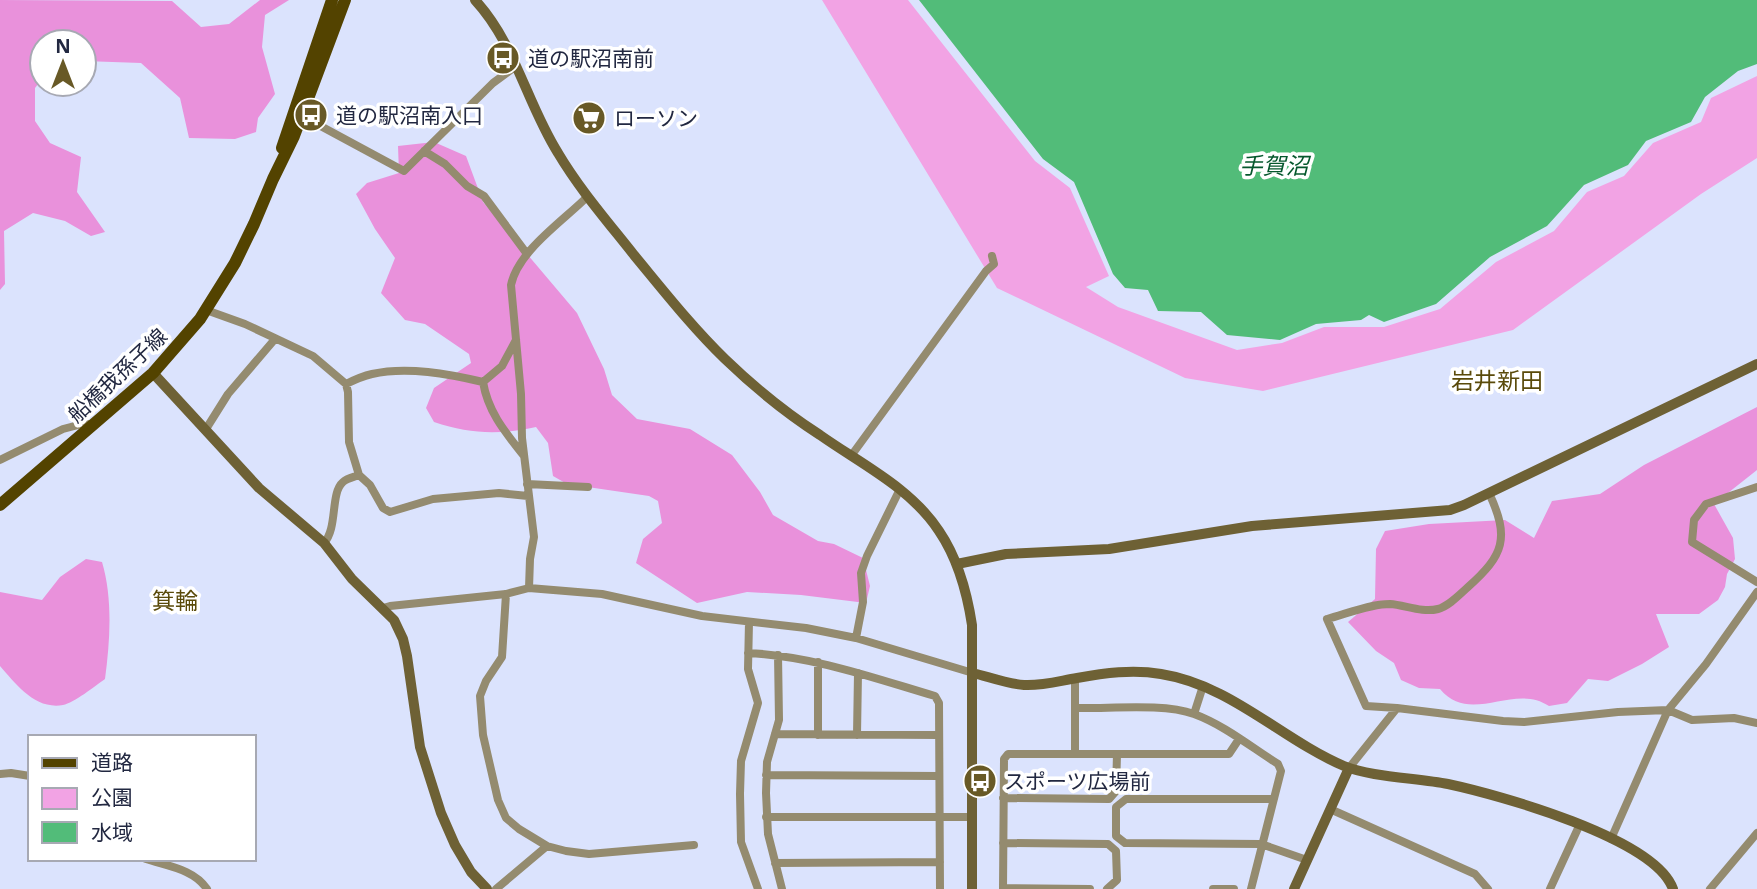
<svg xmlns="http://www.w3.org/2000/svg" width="1757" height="889" font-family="'Noto Sans','Noto Sans JP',sans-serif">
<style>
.green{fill:#f2a3e4}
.forest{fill:#e991db}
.water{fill:#52bc79}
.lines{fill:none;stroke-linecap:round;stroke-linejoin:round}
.street{stroke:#948b6f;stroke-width:8}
.secondary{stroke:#6e6135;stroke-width:10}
.primary{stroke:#534300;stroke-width:12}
.labels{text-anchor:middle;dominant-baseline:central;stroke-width:7;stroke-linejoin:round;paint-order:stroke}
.poi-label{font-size:21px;fill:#222841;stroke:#fff;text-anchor:start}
.street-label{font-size:21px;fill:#222841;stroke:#fff}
.water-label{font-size:23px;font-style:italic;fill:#05582d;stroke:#fff}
.neighbourhood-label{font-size:23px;fill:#5a4a0a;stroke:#fff}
</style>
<rect width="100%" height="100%" fill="#dbe3fd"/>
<path class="green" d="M822 0H908L1035 161 1070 188 1109 276 1086 287 1118 307 1237 350 1282 343 1324 327H1384L1440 309 1496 262 1554 231 1587 192 1624 176 1653 143 1701 122 1711 98 1757 76V158L1701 194 1513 330 1263 391 1185 378 997 288Z"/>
<path class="forest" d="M0 0 172 1 201 27 229 24 260 0H289L265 15 262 47 275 94 258 118 256 132 235 139 189 138 180 98 141 63 84 61V42H42V79L35 88V121L50 143 81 157 77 192 105 232 91 236 65 221 33 213 4 231 5 284 0 290Z
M434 142 466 156 483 202 577 313 604 369 612 395 637 419 690 429 732 455 760 492 773 515 818 541 834 544 863 558 870 586 866 603 801 595 747 592 697 603 636 563 643 539 662 523 658 501 649 496 567 484 553 476 548 443 536 427C499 435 470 434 434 422L426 408 434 388 471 363 469 354 425 324 405 320 381 293 395 258 375 229 356 194 367 183 399 173 398 146Z
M1757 407V470L1714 504 1733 538 1735 559 1727 574 1725 587 1718 600 1699 614H1656L1669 647 1642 664 1608 681 1588 679 1567 703 1549 706C1513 682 1471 726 1440 689L1419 688 1401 680 1394 663 1376 651 1348 622 1375 599 1376 549 1385 531 1429 524 1505 520 1534 538 1552 501 1600 494 1644 465Z
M86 559 102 562C113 599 110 641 105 679 95 686 74 703 63 705 35 710 16 684 0 666V592L42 600 60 577Z"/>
<path class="water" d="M919 0H1757V64L1738 71 1705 97 1691 122 1646 141 1628 165 1584 185 1547 226 1490 257 1436 304 1384 322 1369 315 1361 320 1316 324 1280 340 1227 335 1201 312 1158 311 1148 290 1125 288 1113 274 1074 182 1043 159Z"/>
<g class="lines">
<path class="street" d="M302 116 404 171 493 83 516 66
M424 151 445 164 467 186 484 196 527 254
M206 310 245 324 313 356 346 384 348 392 349 442 359 475 370 485 383 508 390 512 433 499 499 493 528 496
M516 340 502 366 483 382C488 412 505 432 524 456
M346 384C354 380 363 376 372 374 407 366 449 374 483 382
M206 429 228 394 275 339
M851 456 986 271 994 264 992 256
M0 460 63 429 86 423 90 427
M527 484 588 487
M1757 487 1706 504 1694 520 1692 542 1757 582
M324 543C338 528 330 493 343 482 347 478 354 477 359 475
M529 588 530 559 534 537 522 438 521 394 511 285C518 251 563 221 587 197
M506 594 502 657 486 681 480 696 483 735 498 800 506 818 519 829 547 846 566 851 589 854 694 845
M383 608 390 606 506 594 529 588 602 594 702 616 806 628 856 638 973 673
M749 622 748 669 758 703 741 761 740 794 741 842 758 889
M856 638 863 602 861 573 867 556 900 489
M748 653C813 656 874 678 935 696L939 703 940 889
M778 655 779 720 767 762 766 793 768 834 782 889
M1075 708C1109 709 1163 703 1194 714 1224 725 1251 747 1278 764L1281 771 1251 889
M1397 708 1503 721 1524 722 1618 712 1668 710 1692 720 1734 718 1757 723
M1194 714 1203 686
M775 734 939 735
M818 735V662
M857 735 858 673
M1075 754V678
M1349 768 1397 708 1366 706 1327 619C1346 614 1370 604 1390 604 1405 605 1422 613 1438 609 1449 606 1460 594 1468 587 1504 555 1510 538 1489 493
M0 774 11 773 30 776
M766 775 939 776
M1003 798 1109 799 1116 791 1117 754
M1273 799H1126L1116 807V836L1125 843 1261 844 1307 860
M1330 809 1475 874 1488 889
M766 817H972
M1611 839 1668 710 1706 664 1757 592
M1003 843 1108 844 1116 851 1117 880 1107 889
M146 859C167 866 194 869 207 889
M775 863 940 862
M1003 888 1090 889
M496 889 547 846
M1003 889 1004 759 1008 754H1229L1239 739
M1213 889H1234
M1550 889 1580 824
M1710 889 1757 833"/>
<path class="secondary" d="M475 0C515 43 527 104 558 153 580 190 608 222 634 255 663 290 692 327 725 359 754 387 786 413 820 435 861 464 911 488 939 531 958 559 967 592 972 625V889
M153 373 259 488 324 543 352 579 394 620 403 639 407 656 420 747 441 813 455 845 471 872 487 889
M957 564 1006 554 1109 549 1252 526 1450 510 1464 505 1757 364
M973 673C989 677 1008 684 1024 685 1042 686 1059 681 1077 678 1104 673 1133 669 1161 674 1231 685 1281 739 1344 766 1370 777 1418 778 1448 784 1499 795 1655 838 1673 889
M1294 889 1349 768"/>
<path class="primary" d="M282 148 332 0
M0 505 153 373 200 319 235 263 254 224 273 179 294 136 345 0"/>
</g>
<defs>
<symbol id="bus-disc" viewBox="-11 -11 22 22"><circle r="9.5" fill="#685926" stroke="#fff"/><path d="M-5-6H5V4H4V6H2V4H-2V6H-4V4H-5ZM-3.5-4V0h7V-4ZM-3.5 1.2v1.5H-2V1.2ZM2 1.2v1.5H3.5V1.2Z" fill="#fff"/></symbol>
<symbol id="supermarket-disc" viewBox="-11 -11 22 22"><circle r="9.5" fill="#685926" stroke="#fff"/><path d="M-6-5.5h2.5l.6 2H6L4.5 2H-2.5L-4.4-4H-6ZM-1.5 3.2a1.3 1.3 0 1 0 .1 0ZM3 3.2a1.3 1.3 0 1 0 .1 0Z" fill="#fff"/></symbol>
</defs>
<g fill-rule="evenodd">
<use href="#bus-disc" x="484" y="39" width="38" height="38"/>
<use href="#bus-disc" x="292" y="96" width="38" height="38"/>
<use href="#supermarket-disc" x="570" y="99" width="38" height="38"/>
<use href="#bus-disc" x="961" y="762" width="38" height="38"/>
</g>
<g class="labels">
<g class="poi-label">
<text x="528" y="58">道の駅沼南前</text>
<text x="336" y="115">道の駅沼南入口</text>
<text x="614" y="118">ローソン</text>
<text x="1004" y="781">スポーツ広場前</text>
</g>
<g class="street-label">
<text transform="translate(117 375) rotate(-43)">船橋我孫子線</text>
</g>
<g class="water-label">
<text x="1274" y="165">手賀沼</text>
</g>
<g class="neighbourhood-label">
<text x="1497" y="380">岩井新田</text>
<text x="175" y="600">箕輪</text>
</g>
</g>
<rect x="28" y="735" width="228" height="126" fill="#ffffff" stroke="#a7a9b3" stroke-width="2"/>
<rect x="42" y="758" width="35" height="10" fill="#534300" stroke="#a7a9b3" stroke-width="2"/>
<text x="91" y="770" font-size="21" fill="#222841">道路</text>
<rect x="42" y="788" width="35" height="21" fill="#f2a3e4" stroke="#a7a9b3" stroke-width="2"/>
<text x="91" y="805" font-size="21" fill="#222841">公園</text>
<rect x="42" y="822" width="35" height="21" fill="#52bc79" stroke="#a7a9b3" stroke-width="2"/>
<text x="91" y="840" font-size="21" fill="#222841">水域</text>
<g transform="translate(63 63)"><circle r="33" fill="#ffffff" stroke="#a7a9b3" stroke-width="2"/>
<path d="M0-5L12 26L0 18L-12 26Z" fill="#685926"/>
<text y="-10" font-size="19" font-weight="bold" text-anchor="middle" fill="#222841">N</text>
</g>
</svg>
